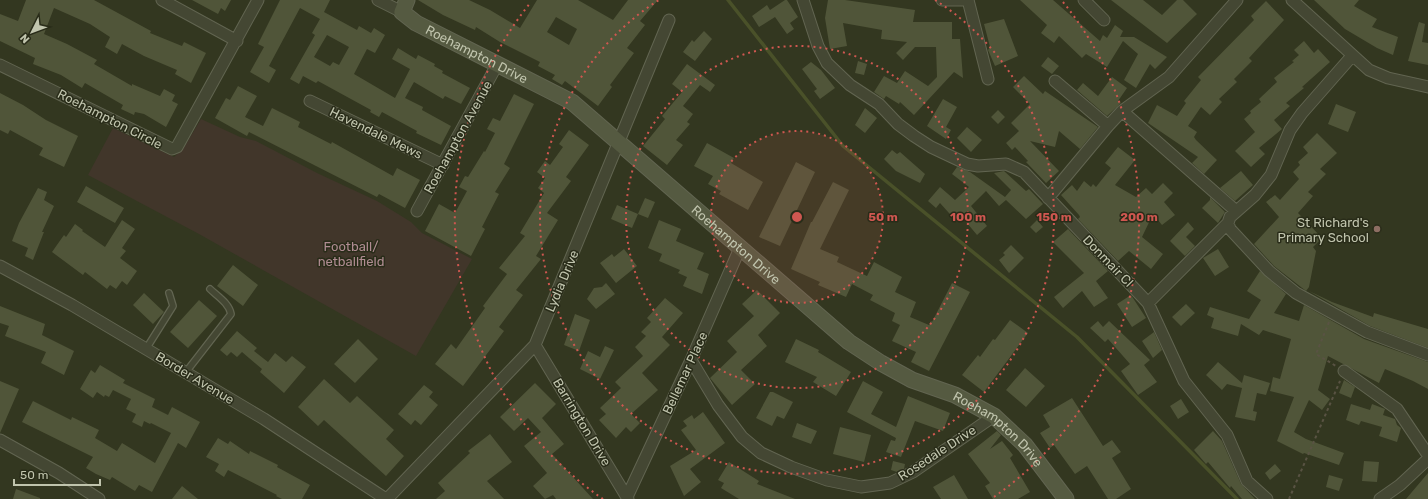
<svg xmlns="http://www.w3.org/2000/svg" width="1428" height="499" font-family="Rubik,sans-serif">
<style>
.green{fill:#41362a}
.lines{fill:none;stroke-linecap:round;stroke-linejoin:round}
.stream{stroke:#4a5129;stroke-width:3.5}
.building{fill:#505539;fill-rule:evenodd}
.lane-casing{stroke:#626551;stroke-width:8}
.street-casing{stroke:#626551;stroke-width:13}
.secondary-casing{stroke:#626551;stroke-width:17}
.path{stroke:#595343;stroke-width:2;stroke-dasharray:3 3;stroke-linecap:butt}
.lane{stroke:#444733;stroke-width:5.5}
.street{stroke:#444733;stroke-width:11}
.secondary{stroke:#555a41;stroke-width:15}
.ring{fill:none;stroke:#cf5750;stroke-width:2;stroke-dasharray:2 4}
.education-dot{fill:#8d6e63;stroke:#292c19;stroke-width:1.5}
.labels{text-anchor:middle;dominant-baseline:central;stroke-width:3;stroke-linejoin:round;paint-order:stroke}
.street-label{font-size:13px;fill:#c0c4ad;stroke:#292c19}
.poi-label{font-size:13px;fill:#c0c4ad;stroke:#292c19;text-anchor:end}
.park-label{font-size:13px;fill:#b08c92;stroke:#292c19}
.centre{fill:#cf5750;stroke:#292c19;stroke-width:2}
.ring-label{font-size:12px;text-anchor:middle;font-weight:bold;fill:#cf5750;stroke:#292c19;stroke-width:3;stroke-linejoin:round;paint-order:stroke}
</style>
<rect width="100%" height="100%" fill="#333720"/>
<path class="green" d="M201 119 240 137 256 141 317 173 377 201 411 222 422 233 472 259 416 356 199 234 88 175 113 128 174 157 183 149Z"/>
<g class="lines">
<path class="stream" d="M728 0 843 146 1077 337 1237 499"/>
</g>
<path class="building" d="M26 0H94L151 31 150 33 182 46 184 42 206 53 191 83 175 74 177 70 144 56 122 44 117 54 105 47 110 37 90 24 54 8 44 34 67 44 97 60 94 64 132 86V84L160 96 164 89 175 95 172 101 178 104 166 127 144 114 135 112 134 115 121 109 123 105 85 83 82 88 61 75 33 64 35 58 0 41V14L18 21Z
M192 0H231L225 11 221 8 218 14Z
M280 0H330L324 12 357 30 359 26 371 33 374 28 385 35 375 53 367 49 354 74 395 98 410 69 392 59 398 48 416 59 418 55 435 64 434 66 443 71 442 73 470 88 461 104 445 96 443 99 414 82 405 98 423 107 422 110 451 126 441 145 416 133 417 131 382 112 379 117 370 112 371 110 318 81 316 83 303 76 299 84 290 79 315 35 312 33 320 19 300 8 269 66 276 70 269 83 250 72 264 47 258 44ZM327 35 349 47 339 65 333 62 330 66 314 57Z
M418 0H469L490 10 520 28 537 0H578L613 20 628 0H658L640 21 645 25 627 48 634 53 610 85 612 87 598 106 565 81 562 85 552 79 555 75 538 66 540 62 500 42 476 27 475 30 443 15ZM556 17 577 29 569 45 547 32Z
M785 0H787L798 17 790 23 794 29 787 34 775 17 759 27 752 16 767 5 770 10Z
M828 0H845L915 10 913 22H952V39H960L963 78 954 72 914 115 900 102 899 104 886 96 884 99 874 92 884 76 897 83 905 71 928 86 937 77 936 47H915L903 60 896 53 907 42 881 39 882 30 843 23 847 46 830 49 825 18Z
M1020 0H1053L1100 41 1103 35 1107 38 1115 25 1123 31 1120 37H1134L1167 57 1155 69 1150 64 1136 88 1124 80 1138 54 1123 41 1107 67 1086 54 1082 58 1059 36 1054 43 1041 33 1047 25Z
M1111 0H1143L1162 15 1177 0H1183L1197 14 1167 43Z
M1314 0H1359L1354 6 1377 19 1372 27 1398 37 1393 55 1377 48 1345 29Z
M1266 1 1284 20 1249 58 1252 61 1234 79 1237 82 1219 99 1222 102 1210 115 1201 107 1188 126 1197 132 1194 137 1196 140 1217 160 1204 174 1192 163 1198 157 1148 123 1157 105 1177 116 1186 103 1184 101 1201 80 1198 77 1254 20 1251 16Z
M1004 19 1018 56 995 66 988 50 990 47 984 24Z
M1419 22 1425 24 1422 42 1428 43V65L1408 61Z
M704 31 712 39 695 61 683 52 692 40 694 42Z
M1304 41 1314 53 1318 49 1330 62 1302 87 1304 88 1286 103 1290 106 1274 120 1282 129 1259 148 1265 154 1251 167 1235 151 1255 132 1244 119 1251 113 1250 111 1261 102 1259 99 1277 82 1274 78 1294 62 1292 61 1299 55 1294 50Z
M1048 57 1059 66 1052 74 1041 66Z
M858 61 867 64 864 75 855 73Z
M811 62 821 70 835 88 820 99 814 91 817 89 802 69Z
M687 64 715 85 710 92 700 85 683 106 693 114 687 122 690 124 676 140 683 145 667 165 643 146 665 119 662 116 682 92 672 84Z
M1024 76 1043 94 1045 91 1098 127 1080 149 1059 131 1055 147 1030 141 1059 171 1046 183 1026 162 1028 161 1015 147 1012 150 1006 143 1019 131 1011 123 1030 104 1013 87Z
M1112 77 1127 88 1118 101 1121 103 1107 116 1077 90 1083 83 1098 96Z
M238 86 257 96 245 117 263 126 272 108 300 122 298 127 331 144 332 142 393 176 397 168 420 180 405 208 379 194 377 197 249 132 247 136 215 118 226 98 230 100Z
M0 93 23 105 46 120 78 136 64 167 39 155 43 148 10 130 8 134 0 130Z
M514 94 534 104 504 164 510 168 495 192 499 194 482 227 485 229 471 256 425 231 439 204 455 213 467 191 459 187 465 176 468 177 484 151 485 152 495 133 487 129 493 118 500 121Z
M943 99 957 107 946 127 951 130 946 139 927 126Z
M1336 104 1356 112 1348 132 1328 124Z
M865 108 877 118 865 133 855 125Z
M998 110 1005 117 998 124 991 117Z
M967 127 982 140 971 152 957 138Z
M569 130 589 145 566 177 571 181 547 213 558 220 536 256 541 259 516 290 523 295 499 327 504 331 463 386 435 364 451 344 456 349 485 308 483 306 507 274 499 268 525 236 520 233 544 193 538 188 545 178 537 172 545 161 550 165 563 147 559 144Z
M1317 133 1337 153 1320 169 1326 174 1308 192 1313 196 1298 213 1322 238 1313 247 1316 251 1309 287 1306 291 1274 266 1254 244 1279 217 1266 202 1275 195 1280 200 1299 179 1293 172 1300 165 1298 162 1308 153 1303 147Z
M707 143 734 158 731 163 763 182 748 210 719 194 721 191 708 184 713 176 694 166Z
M1118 147 1135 160 1115 185 1136 197 1146 188 1152 194 1163 183 1173 193 1164 202 1175 215 1162 225 1153 214 1142 237 1163 254 1151 269 1129 251 1118 261 1078 219 1080 217 1079 215 1061 195 1072 185 1077 191 1084 181 1091 187 1093 184 1096 187 1111 168 1105 163Z
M892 150 897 154 900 152 925 174 920 183 896 171 884 159Z
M796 162 815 172 780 246 759 237Z
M957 167 970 172 1005 197 1011 190 994 173 1004 171 1026 191 1029 189 1043 204 1026 219 1006 200 999 206 986 191 971 206 987 226 977 235 962 217 957 222 940 203 936 208 928 201 940 187 955 200 969 187 952 174Z
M1241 171 1253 185 1235 201 1220 188Z
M833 182 849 190 820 249 839 257 837 262 867 276 874 262 902 277 895 292 916 302 910 317 929 325 931 321 932 322 952 283 970 292 929 371 911 362 916 352 892 341 900 325 892 321 895 313 870 300 873 295 852 284 846 297 818 285 820 282 791 269 811 222H812Z
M86 186 124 208 115 223 77 202Z
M38 188 47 192 44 200 54 206 42 232H44L33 260 25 256 28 248 12 241 19 223Z
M1210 197 1225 212 1218 223 1202 208 1210 200Z
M645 198 655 202 648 218 638 214Z
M617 205 638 214 632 228 611 219Z
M122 220 135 229 122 248 126 251 120 258 137 271 127 285 122 281 116 289 110 285 107 289 85 272 83 275 52 252 64 235 66 237 75 224 83 230 82 231 105 247Z
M659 220 681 229 676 241 704 253 697 269 709 274 702 294 683 286 687 277 678 273 680 270 659 261 662 254 648 248Z
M1037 220 1043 227 1036 233 1030 227Z
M1188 222 1194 229 1186 237 1195 246 1185 256 1170 241Z
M1068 229 1108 271 1096 281 1108 298 1094 307 1082 291 1063 308 1054 297 1084 273 1053 242Z
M1011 245 1024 258 1009 273 999 260 1005 255 1003 253Z
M624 249 637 266 616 283 600 263 612 254 614 257Z
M1218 249 1229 267 1215 276 1203 258Z
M233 265 258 285 243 306 217 286Z
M1260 271 1286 294 1274 313 1299 321 1304 305 1364 339 1428 362V389L1413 381 1385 369 1379 383 1328 356 1318 390 1330 399 1322 410 1309 400 1294 432 1306 439 1344 453 1339 465 1304 453 1303 454 1277 441 1294 397 1270 391 1273 377 1280 379 1291 339 1263 330 1259 335 1241 324 1238 336 1211 328 1214 318 1207 315 1210 307 1249 319 1261 300 1247 291Z
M606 283 615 294 596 309 587 299 594 288 602 287Z
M757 290 780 313 758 335 767 346 741 370 755 384 732 405 710 378 737 352 727 341 754 316 742 304Z
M1309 291 1332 302 1373 317 1374 313 1428 329V348L1370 326Z
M144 293 164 312 153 324 133 305Z
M1131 295 1146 318 1132 327 1117 304Z
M665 298 683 313 662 337 670 345 642 373 658 390 631 414 640 423 631 432 626 427 616 438 599 420 606 414 600 408 621 388 615 382 643 356 635 347 646 336 641 332 651 322 647 318Z
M199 300 217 316 188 348 170 332Z
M1186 304 1195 313 1181 326 1172 317Z
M0 306 45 324 42 335 74 351 64 375 41 363 46 352 5 336 9 326 0 323Z
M575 314 590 320 579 351 564 345Z
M1010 320 1028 333 984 392 962 375 978 355 980 357 993 339 995 340Z
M1098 321 1103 327 1109 321 1150 360 1144 365 1157 382 1138 395 1121 371 1130 364 1108 339 1105 342 1090 328Z
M237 331 257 348 254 351 268 362 275 353 286 362 292 356 306 367 284 393 260 372 262 369 242 352 237 357 231 352 227 356 220 350Z
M1154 332 1162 350 1153 358 1142 341Z
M358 339 378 359 355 383 334 364Z
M796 339 819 350 818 352 851 372 836 396 813 382 817 377 785 362Z
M605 346 614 350 600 379 580 369 588 351 600 357Z
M1218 362 1242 383 1244 375 1270 383 1266 395 1257 393 1253 411 1257 412 1255 421 1235 417 1242 388 1227 384 1222 390 1206 375Z
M100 365 125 380 123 383 155 399 152 407 168 415 172 407 200 422 186 448 178 443 152 492 139 485 135 491 112 477 110 480 96 474 86 468 93 457 22 422 33 401 71 420 72 417 99 430 95 438 117 451 122 443 155 463 171 433 151 423 150 424 144 421 142 427 132 422 136 414 126 409 131 399 113 390 109 397 105 395 104 397 97 392 93 398 80 389 91 370 95 373Z
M1025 368 1045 386 1026 407 1006 390Z
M324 379 350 403 357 396 394 430 386 439 404 456 386 476 324 420 318 426 298 407Z
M1344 380 1355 387 1351 398 1339 393Z
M0 381 19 389 0 433Z
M863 381 883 392 871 414 896 427 908 396 950 413 943 431 915 421 901 457 886 452 891 440 895 441 896 438 847 412Z
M535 383 556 404 542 418 564 444 552 454 593 499H556L553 495 545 499 533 486 547 473 524 446 541 432 528 418 514 431 500 417Z
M424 385 433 392 429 397 438 405 421 425 415 420 411 425 398 414Z
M770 392H773L793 402 784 419 777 416 772 426 756 418Z
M1072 398 1103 446 1112 440 1121 452 1112 458 1131 489 1116 499H1108L1087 466 1075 474 1054 445 1050 448 1040 433 1050 427 1043 415Z
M1181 399 1189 412 1178 419 1170 406Z
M1351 404 1370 410 1372 404 1385 409 1383 415 1395 419 1397 425 1401 428 1397 442 1379 436 1382 427 1361 421 1359 425 1346 420Z
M703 412 725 443 690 469 701 482 684 496 670 466 696 450 681 430 687 426 683 421 692 415 694 419Z
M797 423 817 431 811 444 792 437Z
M840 427 871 435 864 462 833 454Z
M997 431 1001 435 990 449 1002 441 1013 455 1010 458 1030 492 1018 499H993L985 486 990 483 968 454Z
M1213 431 1222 441 1241 484 1255 499H1242L1231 486 1230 488 1208 462 1206 464 1194 450Z
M490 434 512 462 487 481 504 499H436L445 491 438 483 470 453 468 451Z
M218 438 228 444 230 441 249 454 250 451 278 465 277 467 310 485 302 499H282L276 496 277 495 228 470 224 477 215 471 219 464 206 457Z
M893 461 905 464 904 469 897 472 891 470Z
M1364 461 1379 462 1377 482 1362 481Z
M729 462 759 481 757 484 795 499H739L721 488 724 483 718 480Z
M1275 464 1281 471 1270 480 1265 473Z
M1428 473V499H1406Z
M954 475 968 499H941L933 487Z
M1329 475 1343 479 1339 491 1326 487Z
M182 486 198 499H172Z
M16 489 40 498V499H13Z"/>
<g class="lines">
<defs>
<path id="lane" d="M146 349 173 306 169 293
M186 372 231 314C229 303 217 296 210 289"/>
<path id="street" d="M162 0 237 41
M378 0 402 12
M803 0 818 46 827 63 850 85 879 104 898 124 914 136 931 147 967 164 978 166 1006 164 1024 172 1148 303 1184 381 1227 435 1247 481 1267 499
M942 0H966
M968 0 988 79
M1084 0 1104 20
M1292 0 1369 70 1388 78 1428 87
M0 65 172 149 177 147 258 0
M1055 81 1108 126
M310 101 443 165
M1122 111 1236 211
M1048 198 1108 126 1122 111 1169 77 1237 0
M417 211 498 63
M1228 223 1230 229 1269 271 1296 293 1367 332 1428 355
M0 266 72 305 264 419 386 499
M1148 303 1228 223 1230 217 1255 195 1271 175 1290 130 1302 113 1352 56
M535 345 628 499
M691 360 718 405 742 437 761 453 791 467 827 480 861 487 890 483 913 472 994 416
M1344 371 1397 409 1428 455
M0 440 59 473 99 499
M627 497 691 360 740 248
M387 499 535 345 669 20
M1380 499 1400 485 1428 459"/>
<g id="secondary">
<path id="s1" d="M407 0 402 12 416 23 572 102 849 342 881 363 912 380 955 395 994 416 1025 445 1066 499"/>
</g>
</defs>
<use href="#lane" class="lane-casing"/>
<use href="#street" class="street-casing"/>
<use href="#secondary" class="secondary-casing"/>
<path class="path" d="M1329 322 1316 354 1336 366
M1289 499 1340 381"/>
<use href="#lane" class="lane"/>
<use href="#street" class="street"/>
<use href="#secondary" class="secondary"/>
</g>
<circle cx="797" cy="217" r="86" fill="#cf5750" fill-opacity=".12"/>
<g class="ring">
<circle cx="797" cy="217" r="86"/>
<circle cx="797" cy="217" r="171"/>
<path d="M935 0A257 257 0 1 1 659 0"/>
<path d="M603 499A342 342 0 0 1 531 2M1063 2A342 342 0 0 1 991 499"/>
</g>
<circle class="education-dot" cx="1377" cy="229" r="4"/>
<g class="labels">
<g class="street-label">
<text stroke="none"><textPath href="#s1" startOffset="99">Roehampton Drive</textPath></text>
<text transform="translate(110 119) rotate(27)">Roehampton Circle</text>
<text transform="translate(376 133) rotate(26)">Havendale Mews</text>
<text transform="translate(458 137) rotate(-61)">Roehampton Avenue</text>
<text stroke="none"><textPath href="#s1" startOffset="423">Roehampton Drive</textPath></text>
<text transform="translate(1108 261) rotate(46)">Donmair Cl</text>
<text transform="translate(562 281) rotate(-67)">Lydia Drive</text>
<text transform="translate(685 373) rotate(-65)">Bellemar Place</text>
<text transform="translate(195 378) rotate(31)">Border Avenue</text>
<text transform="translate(582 422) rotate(59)">Barrington Drive</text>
<text stroke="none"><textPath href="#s1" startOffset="747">Roehampton Drive</textPath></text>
<text transform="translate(937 453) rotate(-33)">Rosedale Drive</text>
</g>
<g class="poi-label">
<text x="1369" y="222">St Richard's<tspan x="1369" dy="15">Primary School</tspan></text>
</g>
<g class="park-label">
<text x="351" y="246">Football/<tspan x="351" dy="15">netballfield</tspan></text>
</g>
</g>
<circle cx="797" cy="217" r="6" class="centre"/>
<g class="ring-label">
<text x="883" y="221">50 m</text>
<text x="968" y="221">100 m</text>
<text x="1054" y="221">150 m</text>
<text x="1139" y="221">200 m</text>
</g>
<g transform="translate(32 32) rotate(228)" stroke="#292c19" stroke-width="3" paint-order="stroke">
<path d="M0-3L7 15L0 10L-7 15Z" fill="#c0c4ad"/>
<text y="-6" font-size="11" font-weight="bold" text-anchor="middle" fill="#c0c4ad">N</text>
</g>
<path d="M14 479v6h86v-6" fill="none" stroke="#c0c4ad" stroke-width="2"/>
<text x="20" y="479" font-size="12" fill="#c0c4ad" stroke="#292c19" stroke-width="3" paint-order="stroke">50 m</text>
</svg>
